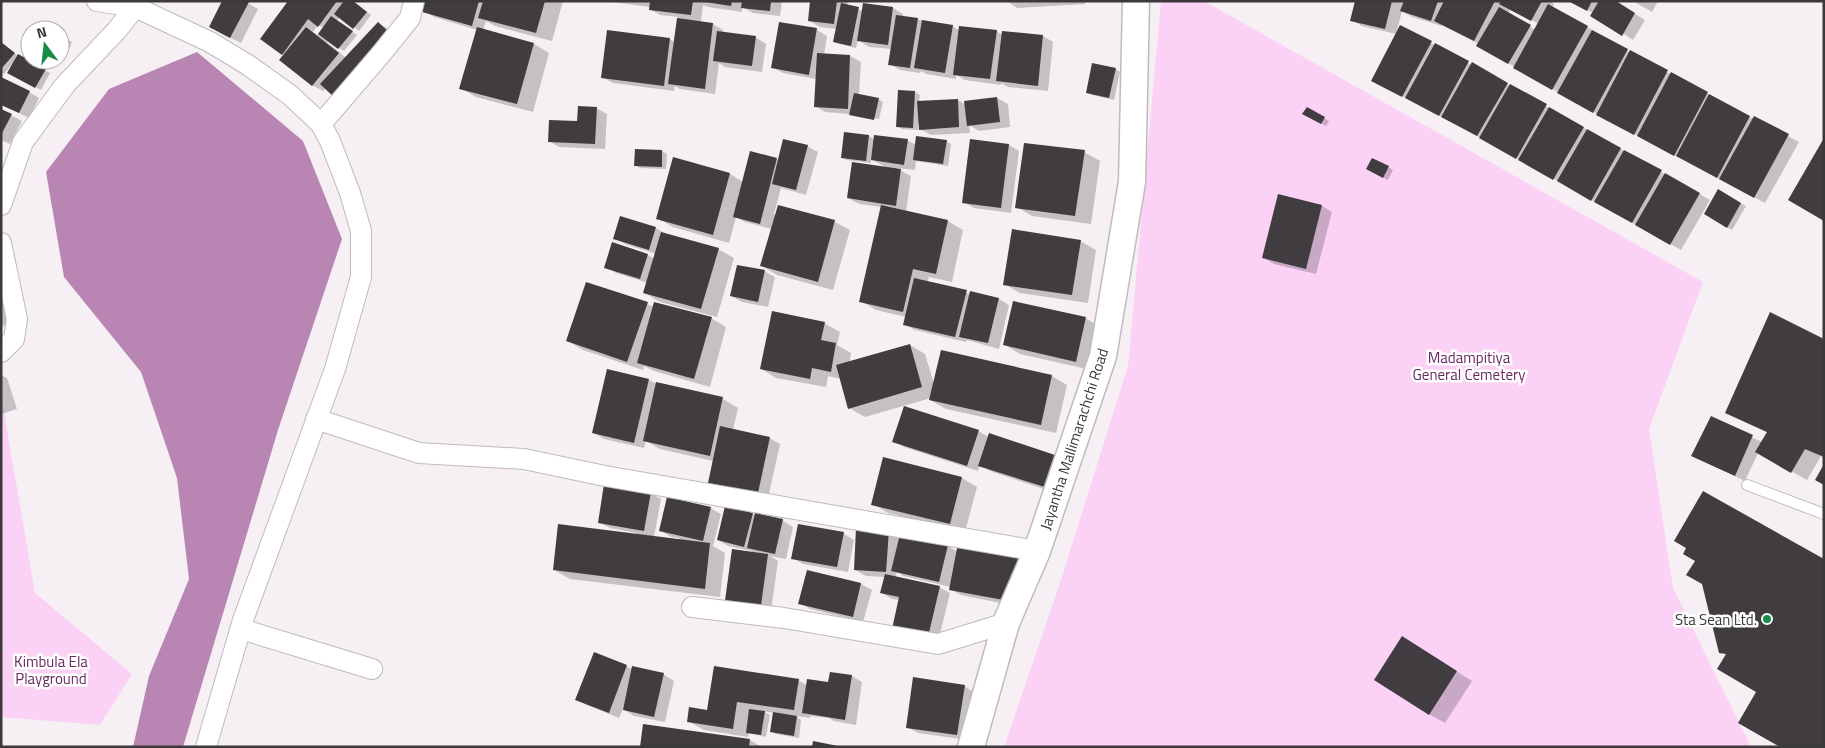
<svg xmlns="http://www.w3.org/2000/svg" width="1825" height="748" font-family="'Titillium Web',sans-serif">
<style>
.green{fill:#fbd2f5}
.water{fill:#b986b3}
.shadow{fill:#0003;fill-rule:evenodd}
.building{fill:#403c40}
.lines{fill:none;stroke-linecap:round;stroke-linejoin:round}
.service-casing{stroke:#bfbabe;stroke-width:12}
.minor-casing{stroke:#bfbabe;stroke-width:22}
.tertiary-casing{stroke:#bfbabe;stroke-width:29}
.service{stroke:#fff;stroke-width:10}
.minor{stroke:#fff;stroke-width:20}
.tertiary{stroke:#fff;stroke-width:26}
.poi-dot{fill:#158b45;stroke:#fff;stroke-width:2}
.labels{text-anchor:middle;dominant-baseline:central;stroke-width:5;stroke-linejoin:round;paint-order:stroke}
.park-label{font-size:15px;fill:#682962;stroke:#fff}
.street-label{font-size:15px;fill:#3b393b;stroke:#fff}
.poi-label{font-size:15px;fill:#3b393b;stroke:#fff;text-anchor:end}
</style>
<rect width="100%" height="100%" fill="#f6f0f5"/>
<path class="green" d="M1161 1H1204L1703 282 1649 429 1673 588 1751 747H1004L1059 586 1128 366Z
M2 400 35 593 132 674 100 725 1 717Z"/>
<path class="water" d="M197 52 303 141 342 239 278 430 183 747H133L149 676 189 579 177 478 141 372 64 277 46 172 109 89Z"/>
<path class="shadow" d="M224 1H244L258 9 241 43 221 33Z
M290 1H353L371 15 359 31 340 17 337 21 357 35 344 51 328 41 327 42 346 58 378 23 389 29 323 91 312 85 284 55 262 39ZM318 25 324 28 318 35 313 32Z
M427 1H563L552 41 495 26 486 21 483 30 534 44 549 53 533 112 476 97 461 88 477 30 434 17 424 11Z
M604 1H782L780 16 753 13 742 7V12L708 7 703 5 701 22 713 24 723 30V33L755 37 766 44 762 72 725 67 719 63 715 94 680 89 675 86 674 91 613 83 602 77 669 39 675 42 678 17 660 15 650 9V7Z
M811 1H848L847 6 863 11 893 8 903 14V17L952 26 960 31H996L1003 35 1043 36 1053 42 1048 91 1008 87 1001 83V85L965 80 956 75V79L926 74 921 71 920 73 900 70 890 64 892 49 869 47 858 40 856 48 839 44 834 42 837 29 820 27 809 21Z
M1007 1H1085V4L1017 8Z
M1357 1H1549L1554 4 1552 8 1587 27 1603 36 1602 37 1753 119 1754 118 1799 142 1765 203 1608 120 1515 68V67L1478 46 1479 44 1442 25V26L1412 17 1402 11 1396 34 1362 26 1352 20ZM1511 9 1539 24 1536 30 1508 14Z
M1570 1H1614L1645 20 1633 40 1593 13Z
M1633 1H1658L1652 12Z
M780 23 817 30 827 36 824 55 850 56 861 62 859 95 878 99 883 102 879 119 854 114V116L850 114 825 112 815 106 816 79 783 73 772 67Z
M1401 27 1507 84 1710 200 1681 250 1450 121 1383 86Z
M60 36 72 42 64 61 60 59Z
M1 43 18 56 50 73 41 90 9 73 12 64 4 74 1 72Z
M1115 69 1120 72 1114 100 1092 95 1087 92Z
M29 92 39 98 29 118 1 104Z
M915 92 920 95 919 102 958 100 966 105 997 98 1008 104 1010 127 979 131 969 125 970 133 931 135 920 129V123H918V130L902 129 897 126Z
M596 108 607 114 605 149 559 147 549 141 578 123Z
M1307 109 1329 121 1326 126 1304 114Z
M1 110 22 121 10 144 1 140Z
M869 136 875 140H907L916 145 946 141 951 144 948 166 916 161 915 170 896 168 911 176 906 212 948 221 963 230 952 282 929 277 927 282 970 294 999 299 1009 305 999 349 967 340 966 342 915 330 904 324 906 317 876 310 861 301 882 207 859 204 848 198 887 168 871 159V163L847 160 842 157Z
M1009 145 1019 151 1011 213 974 208 963 202Z
M807 146 818 152 806 195 781 188 774 214 776 215 779 206 835 222 850 230 833 290 777 275 762 266 772 229 745 222 736 217 729 243 673 227 657 218 674 159 730 174 743 182 776 159 779 161Z
M662 151 667 154 666 169 640 168 635 165Z
M1084 152 1100 161 1091 224 1032 216 1017 207Z
M1388 167 1393 170 1388 180 1372 172Z
M1719 191 1746 206 1732 230 1705 214Z
M1279 195 1322 206 1332 212 1316 274 1274 264 1264 258Z
M656 228 666 234 718 249 734 258 717 317 660 302 645 293 648 283 616 273 606 267 647 255 655 259 656 254 625 244 615 238Z
M1080 241 1096 250 1088 303 1020 293 1004 284Z
M764 271 775 277 768 307 742 302 731 296Z
M1 290 18 322 1 326Z
M647 304 654 307 711 318 726 327 710 387 654 371 644 366 643 370 583 350 568 341Z
M1085 318 1101 327 1091 370 1020 354 1005 345Z
M824 323 840 332 837 345 851 353 850 362 910 345 925 354 934 384 941 352 1052 376 1067 385 1056 433 946 409 930 400 931 398 865 417 849 408 841 379 828 376 826 387 776 378 761 369Z
M1824 341V458L1821 456 1807 480 1758 453 1745 481 1693 456 1711 418 1762 442 1768 433 1726 413Z
M1 375 7 378 17 409 1 414Z
M649 380 657 384 723 399 738 408 733 430 769 438 780 444 768 498 720 489 709 483 713 461 660 449 646 441 644 448 604 439 594 433Z
M978 431 989 437 1061 495 990 471 980 465 978 471 904 447 894 441Z
M962 478 977 487 965 532 888 513 873 504Z
M650 493 661 499 654 537 679 540V538L671 537 661 531 710 508 721 514 713 546 725 553 720 597 570 579 554 570 636 535V533L610 528 599 522Z
M752 514 782 520 793 527 786 559 770 556 778 561 770 618 735 613 752 551 728 546 718 540Z
M799 525 844 534 854 540 848 572 803 564 793 558Z
M857 530 901 535 948 546 958 552 1018 556 1029 562 1020 607 961 595 950 589 951 587 903 576 897 572 896 577 939 587 950 593 938 642 904 634 900 600 892 599 882 593 885 577 866 576 855 570Z
M808 571 861 584 872 590 863 622 810 609 800 603Z
M1418 647 1472 681 1445 723 1429 714Z
M626 666 633 670 663 674 674 681 665 722 634 716 623 709 619 718 587 705 576 699Z
M715 668 799 681 807 685 828 683 852 676 862 682 856 725 834 721 829 718 810 716V718L796 716 801 720 799 738 776 734 771 731 774 713 763 711 770 715 766 737 749 733 748 737 704 730 688 721 708 712Z
M964 686 975 693 968 740 918 733 907 727Z
M644 725 750 740 762 747H641Z"/>
<path class="building" d="M222 1 249 2 230 38 209 27Z
M288 1H337L318 27 308 19 282 55 260 39Z
M344 1H353L367 12 353 29 334 14Z
M425 1H479L472 26 422 12Z
M483 1H545L536 33 478 18Z
M650 1H693L691 15 649 10Z
M699 1H732L731 6Z
M742 1H771L770 11 741 8Z
M810 1H837L834 24 808 21Z
M1355 1H1392L1385 29 1350 21Z
M1404 1H1438L1431 21 1400 11Z
M1444 1H1495L1474 41 1434 21Z
M1501 1H1542L1531 21 1499 4Z
M1568 1H1592L1587 11Z
M1599 1H1616L1635 13 1622 36 1590 16Z
M841 3 859 7 851 46 833 42Z
M863 3 893 7 888 45 857 41Z
M1548 4 1588 26 1552 90 1513 68Z
M1499 7 1531 25 1508 64 1476 46Z
M896 15 918 18 910 68 888 65Z
M331 16 353 31 338 49 318 34Z
M677 18 713 23 705 89 668 84Z
M922 20 953 25 945 73 914 68Z
M378 22 393 36 335 98 320 84Z
M779 22 817 28 809 75 771 68Z
M1400 25 1432 41 1402 97 1371 81Z
M959 26 997 30 990 79 953 75Z
M306 27 339 53 312 86 279 60Z
M477 27 534 43 517 104 459 89Z
M607 30 670 38 664 86 601 78Z
M1592 30 1628 49 1593 113 1557 93Z
M717 31 756 36 752 66 713 61Z
M1002 31 1043 35 1038 86 996 81Z
M60 35 67 38 60 56Z
M1 42 15 53 1 69Z
M1435 43 1469 61 1439 116 1405 98Z
M1630 50 1668 70 1634 135 1596 115Z
M817 53 850 55 848 109 814 107Z
M18 54 46 69 35 88 7 73Z
M1472 62 1508 83 1477 136 1441 117Z
M1092 63 1116 68 1109 98 1086 93Z
M1671 72 1708 92 1674 156 1637 136Z
M1 77 30 91 19 113 1 105Z
M1510 84 1547 104 1516 159 1479 138Z
M898 90 915 91 913 128 896 127Z
M854 93 879 98 874 120 849 115Z
M1709 94 1750 116 1717 178 1676 156Z
M997 97 1000 122 967 126 964 101Z
M958 99 959 127 919 130 917 101Z
M578 106 597 107 595 144 548 142 549 120 577 121Z
M1307 107 1325 117 1321 124 1302 114Z
M1549 107 1584 127 1553 180 1518 160Z
M1 109 12 114 1 135Z
M1754 116 1789 134 1754 198 1719 179Z
M1587 129 1621 148 1591 201 1557 181Z
M844 132 869 135 866 161 841 158Z
M874 135 908 139 904 165 871 160Z
M916 136 947 140 943 164 913 160Z
M1824 138V221L1788 200Z
M783 139 808 145 796 190 772 184Z
M970 139 1009 144 1001 208 962 203Z
M1024 143 1085 150 1075 216 1015 208Z
M635 149 662 150V167L634 166Z
M1624 150 1662 170 1632 223 1594 202Z
M750 151 777 158 760 224 733 217Z
M673 157 730 173 713 235 656 219Z
M1372 158 1389 166 1383 178 1366 169Z
M852 162 901 169 896 206 847 198Z
M1665 173 1700 193 1670 245 1635 225Z
M1718 189 1741 203 1727 228 1704 214Z
M1278 194 1322 205 1306 269 1262 258Z
M778 205 835 220 818 282 760 266Z
M881 205 948 220 936 274 913 269 903 312 859 302Z
M620 216 656 227 649 250 613 239Z
M1012 229 1081 240 1072 295 1003 285Z
M661 232 719 248 701 309 643 293Z
M612 242 648 254 640 279 604 268Z
M737 265 765 270 758 302 730 296Z
M914 278 967 290 955 337 903 325Z
M586 282 648 302 627 362 566 341Z
M970 291 999 298 988 343 959 337Z
M1013 301 1086 317 1076 362 1003 345Z
M654 302 712 317 694 379 637 363Z
M772 311 825 322 821 340 836 343 831 372 812 368 810 379 760 369Z
M1770 312 1824 339V457L1805 449 1791 473 1755 452 1767 432 1725 413Z
M910 344 922 387 848 409 836 365Z
M941 350 1052 375 1041 425 929 400Z
M607 369 649 379 634 443 592 433Z
M656 382 723 397 710 456 643 441Z
M904 406 979 430 967 466 892 442Z
M1711 416 1753 435 1735 476 1691 456Z
M720 426 770 437 758 493 708 483Z
M989 433 1061 457 1051 489 978 466Z
M883 457 962 477 950 524 871 505Z
M1824 464V485L1815 480Z
M604 484 651 492 644 531 598 523Z
M1703 491 1824 559V747H1780L1738 723 1756 692 1717 669 1726 654 1719 653 1702 584 1686 575 1695 561 1683 554 1686 548 1674 541Z
M667 497 711 507 703 541 659 531Z
M725 506 753 513 744 547 717 540Z
M755 513 783 519 775 554 747 548Z
M558 524 710 543 705 589 553 570Z
M798 524 844 532 837 567 791 559Z
M856 528 889 530 886 572 854 570Z
M900 534 948 545 939 582 891 571Z
M958 543 1019 555 1009 601 949 590Z
M732 549 768 554 760 613 724 608Z
M807 570 861 583 853 617 798 604Z
M885 574 940 586 928 637 892 629 899 597 880 593Z
M1402 636 1457 671 1429 715 1374 680Z
M594 652 627 665 609 713 575 700Z
M632 666 664 673 654 717 623 710Z
M714 666 799 679 794 710 737 702 733 729 687 722 689 707 707 710Z
M830 672 852 675 845 720 802 713 807 679 828 682Z
M913 677 965 685 957 735 906 728Z
M749 709 765 711 761 735 746 733Z
M773 712 797 716 794 736 770 732Z
M643 724 750 739 749 747H640Z
M813 741 838 746V747H812Z"/>
<g class="lines">
<defs>
<path id="service" d="M1747 485 1824 514"/>
<path id="minor" d="M97 1 135 7 210 42 248 65 290 95 321 124 330 141 350 193 361 231V277L335 369 243 620 206 747
M321 124 381 54 410 18 414 1
M1 205 23 142 65 85 117 30 140 1
M1 243 17 319 14 339 1 352
M316 419 419 453 524 459 605 476 1037 551
M692 607 784 618 938 644 1006 623
M241 629 372 669"/>
<path id="tertiary" d="M971 747 1006 623 1037 551 1103 356 1132 182 1136 1"/>
</defs>
<use href="#service" class="service-casing"/>
<use href="#minor" class="minor-casing"/>
<use href="#tertiary" class="tertiary-casing"/>
<use href="#service" class="service"/>
<use href="#minor" class="minor"/>
<use href="#tertiary" class="tertiary"/>
</g>
<circle class="poi-dot" cx="1767" cy="619" r="5"/>
<g class="labels">
<g class="park-label">
<text x="1469" y="357">Madampitiya<tspan x="1469" dy="17">General Cemetery</tspan></text>
<text x="51" y="661">Kimbula Ela<tspan x="51" dy="17">Playground</tspan></text>
</g>
<g class="street-label">
<text transform="translate(1074 439) rotate(-72)">Jayantha Mallimarachchi Road</text>
</g>
<g class="poi-label">
<text x="1757" y="619">Sta Sean Ltd.</text>
</g>
</g>
<rect width="1825" height="748" fill="none" stroke="#3b393b" stroke-width="5"/>
<g transform="translate(45 45) rotate(345)"><circle r="24" fill="#ffffff" stroke="#b1b0b1"/>
<path d="M0-4L9 19L0 12L-9 19Z" fill="#158b45"/>
<text y="-8" font-size="14" font-weight="bold" text-anchor="middle" fill="#3b393b">N</text>
</g>
</svg>
